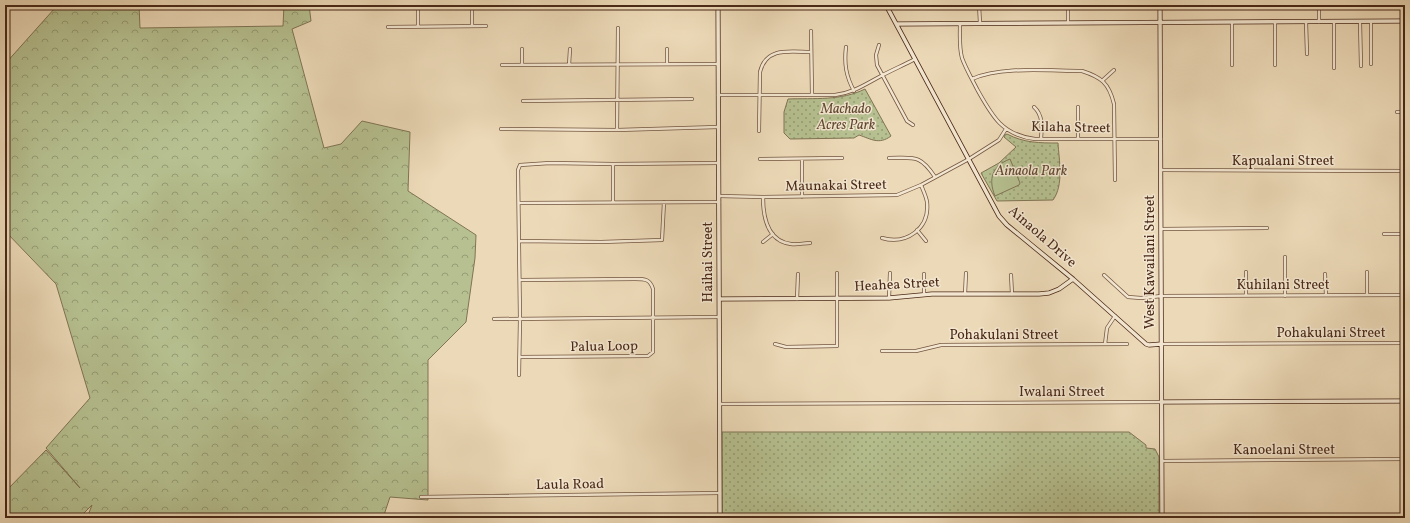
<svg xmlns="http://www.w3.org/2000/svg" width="1410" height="523" font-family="Vollkorn,serif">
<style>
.grass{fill:url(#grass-dots);stroke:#807454}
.forest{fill:url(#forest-crowns);stroke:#807454}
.garden{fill:#b6c090;stroke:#807454}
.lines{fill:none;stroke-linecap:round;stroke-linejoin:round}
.street-casing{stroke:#725540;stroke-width:4}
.secondary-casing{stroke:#492918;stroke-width:5}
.street{stroke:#f3e6d0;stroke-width:2.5}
.secondary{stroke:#f3e6d0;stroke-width:3.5}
.labels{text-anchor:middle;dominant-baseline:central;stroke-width:3;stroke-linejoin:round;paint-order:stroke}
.park-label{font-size:14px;font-style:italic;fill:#5f4730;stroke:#f3e6d0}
.street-label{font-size:14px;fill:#492918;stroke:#f3e6d0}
</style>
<defs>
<pattern id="grass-dots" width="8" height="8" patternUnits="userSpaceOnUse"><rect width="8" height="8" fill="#b6c090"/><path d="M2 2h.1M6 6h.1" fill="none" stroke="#969c75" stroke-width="1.8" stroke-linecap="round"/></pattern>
<pattern id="forest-crowns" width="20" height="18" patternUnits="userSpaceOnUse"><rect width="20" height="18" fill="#b6c090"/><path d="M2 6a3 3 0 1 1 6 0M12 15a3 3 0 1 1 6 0" fill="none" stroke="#969c75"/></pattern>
</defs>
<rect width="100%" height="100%" fill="#ecd9b7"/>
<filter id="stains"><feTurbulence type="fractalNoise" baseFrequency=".005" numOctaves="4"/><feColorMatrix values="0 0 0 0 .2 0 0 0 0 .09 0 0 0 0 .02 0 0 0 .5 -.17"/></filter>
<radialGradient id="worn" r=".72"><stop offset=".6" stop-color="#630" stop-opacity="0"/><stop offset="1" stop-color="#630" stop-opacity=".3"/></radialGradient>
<path class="grass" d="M865 89 891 136C879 145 871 139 859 135L854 138 790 139 784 133V112L788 99C814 98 841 101 865 89Z
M1007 134C1024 143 1040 143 1058 143 1059 160 1064 185 1053 200L997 201 981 173 999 163 1016 147 1004 137 1005 135Z
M1129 432 1146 445V448L1155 449 1159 457V518H722V432Z"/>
<path class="forest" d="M55 5H139L140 28 283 26 284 5H309L311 21 292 29 324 148 341 144 362 121 410 132 408 191 476 235 475 258 466 322 428 360V500L390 497 383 518H87L92 505 79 518H5V492L46 450 80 488 46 448 90 398 56 284 5 231V64L55 8Z"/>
<path class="garden" d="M1010 159 1020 183 1019 185 995 196C988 179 992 166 1010 159Z"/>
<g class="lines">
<defs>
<path id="street" d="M418 5V26
M472 5V26
M979 5 980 23
M1068 5V23
M1232 22V65
M1275 22V65
M1306 22 1307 54
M1319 22V5
M1334 22V68
M1360 22 1361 66
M1371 22V64
M960 24C960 35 959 47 962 58 966 69 972 79 977 89 992 116 1002 135 1035 139H1161
M388 27 486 26
M811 31 812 95
M879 45 876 55 877 65 907 121 913 125
M846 47C844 64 846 76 854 91
M522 49V65
M667 64V49
M502 65 718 64
M569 65 570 49
M972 79C1002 66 1048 71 1082 71 1101 77 1109 83 1114 104L1115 180
M1103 80 1114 70
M718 95H835C855 92 864 85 881 76 892 70 904 65 915 59
M523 101 692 99
M1034 107C1043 115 1042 127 1041 139
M1397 112H1405
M501 129 617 130 718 127
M617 130 618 28
M759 131 760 72C766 46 791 52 811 52
M1078 139V107
M889 158C914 158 920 154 935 177
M760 159 842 158
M613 164V202
M1161 170 1405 171
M719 196 763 197 897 195 921 185 969 159 999 140 1006 129
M763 197C763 216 767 241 791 244 797 245 804 243 810 243
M802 197V159
M519 203 719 202
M1161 229 1267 228
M917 230 926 241
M1384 234H1405
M882 238C906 245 930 229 927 202 926 196 923 190 921 185
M519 241 601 242 662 240 664 202
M763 242 773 234
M1285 257V296
M1246 272V296
M1367 272V294
M924 274V294
M1325 274 1326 295
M1011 275 1012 294
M1104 275 1128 297 1141 298 1162 296 1405 295
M520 280 635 279C645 279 650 279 653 289V352L648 356 520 357
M965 294 966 273
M889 298 890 273
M797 299 798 274
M494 319 719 317
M775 344 786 347 837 346V273
M1105 344 1107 328 1115 316
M1162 344 1405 343
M882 351H916L941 345 1127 344
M519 375 520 319 518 170 520 165 550 163 613 164 718 163
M720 404 1162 402
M1162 461 1405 459
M421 497 720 493"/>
<path id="secondary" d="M718 5 720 518
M886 5 999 216 1007 225 1073 279 1146 344 1149 345 1162 344
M1160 5 1162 518
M897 24 1405 21
M719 299 889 298 932 294H1039L1049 293 1059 289 1073 279
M1162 402 1405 401"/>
</defs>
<use href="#street" class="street-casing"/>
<use href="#secondary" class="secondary-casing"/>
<use href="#street" class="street"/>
<use href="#secondary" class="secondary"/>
</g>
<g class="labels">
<g class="park-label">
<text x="846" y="109">Machado<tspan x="846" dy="16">Acres Park</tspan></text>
<text x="1031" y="171">Ainaola Park</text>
</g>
<g class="street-label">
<text transform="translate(1071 128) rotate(1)">Kilaha Street</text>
<text x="1283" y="161">Kapualani Street</text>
<text transform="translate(836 186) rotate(-1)">Maunakai Street</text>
<text transform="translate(1042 237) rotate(41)">Ainaola Drive</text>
<text transform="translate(708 262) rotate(-90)">Haihai Street</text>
<text transform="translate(1150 262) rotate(-90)">West Kawailani Street</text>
<text transform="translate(897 285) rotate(-3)">Heahea Street</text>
<text x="1283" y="285">Kuhilani Street</text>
<text x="1331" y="333">Pohakulani Street</text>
<text x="1004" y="335">Pohakulani Street</text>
<text transform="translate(604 347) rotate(-1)">Palua Loop</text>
<text x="1062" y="392">Iwalani Street</text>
<text x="1284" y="450">Kanoelani Street</text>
<text transform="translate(570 485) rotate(-1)">Laula Road</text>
</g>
</g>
<rect width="1410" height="523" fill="none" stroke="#ecd9b7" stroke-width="20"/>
<rect x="6" y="6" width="1398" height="511" fill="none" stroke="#492918" stroke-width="2"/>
<rect x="10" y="10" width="1390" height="503" fill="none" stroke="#492918"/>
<rect width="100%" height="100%" filter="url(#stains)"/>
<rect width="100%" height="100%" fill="url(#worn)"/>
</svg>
